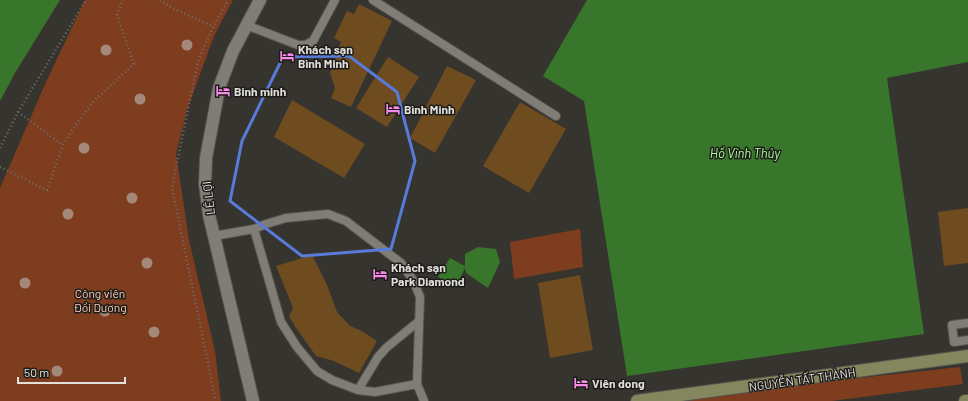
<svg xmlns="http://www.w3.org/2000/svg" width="968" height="401" font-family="Barlow,sans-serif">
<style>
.green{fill:#7e3d1f}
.water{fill:#38762b}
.building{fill:#6f4b20}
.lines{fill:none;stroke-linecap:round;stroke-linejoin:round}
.lane-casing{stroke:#55534d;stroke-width:10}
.street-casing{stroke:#55534d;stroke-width:14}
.secondary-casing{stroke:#55534d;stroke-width:14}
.path{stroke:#72706b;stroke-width:2.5;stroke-dasharray:1 3;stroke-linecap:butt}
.lane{stroke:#807d76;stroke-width:8}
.street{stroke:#807d76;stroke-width:12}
.secondary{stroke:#84865e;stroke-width:12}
.tree{fill:#a4887a}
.marked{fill:none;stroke:#587ad9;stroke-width:3;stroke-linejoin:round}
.labels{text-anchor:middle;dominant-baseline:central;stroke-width:3;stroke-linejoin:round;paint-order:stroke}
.poi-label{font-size:12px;font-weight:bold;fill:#e2e0dc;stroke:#1d1c19;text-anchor:start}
.street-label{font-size:12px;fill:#e2e0dc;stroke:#1d1c19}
.park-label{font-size:12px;fill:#fecdb9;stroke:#1d1c19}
.water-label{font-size:13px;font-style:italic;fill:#a9fe99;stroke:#1d1c19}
</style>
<rect width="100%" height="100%" fill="#36342e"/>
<path class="green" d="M85 0H233L214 36 187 110 176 154 189 240 215 351 221 401H0V188L46 82Z
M580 229 583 267 514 279 510 242Z
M960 367 963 384 832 401H668L667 399Z"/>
<path class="water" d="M0 0H60L15 73 0 101Z
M587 0H968V62L887 78 924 334 627 376 584 101 543 76Z
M478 247 496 249 500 262 488 288 466 273 465 268 456 287 438 277 450 258 465 266V254Z"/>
<path class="building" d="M359 4 392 21 351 107 331 98 335 88 330 73 341 42 334 38 347 11 354 14Z
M388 57 419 77 387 127 356 108Z
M447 66 476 80 435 153 410 138Z
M292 100 365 144 344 178 274 137Z
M520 102 566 129 529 193 483 166Z
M968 208V263L944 266 938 212Z
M312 255 327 285 337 312 350 326 362 331 377 341 359 373 334 361 316 356 296 328 289 316 293 308 276 266Z
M580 275 593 350 550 358 538 283Z"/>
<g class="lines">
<defs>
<path id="lane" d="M373 0 556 116
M246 25 298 45H305L313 41 335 0
M254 229 281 322 297 347 317 371 332 380 358 390 375 392 417 384
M214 236 254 229 266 224 286 218 328 214 346 221 401 263 413 280 420 297 417 384 424 401
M968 323 952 325 954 342 968 340
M358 390 378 357 386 348 419 321"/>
<path id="street" d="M253 401 209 215 205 184 206 158 219 88 233 51 260 0"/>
<path id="secondary" d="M637 401 968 356
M965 401H968"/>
</defs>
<use href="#lane" class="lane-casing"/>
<use href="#street" class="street-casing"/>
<use href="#secondary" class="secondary-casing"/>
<path class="path" d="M160 0 170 7 214 27
M18 112 63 145 75 126 94 101 134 64 117 15 123 0
M0 148 18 112 86 0
M0 167 47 190 63 145
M215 398 172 187 197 66C204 43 216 21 228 0"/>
<use href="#lane" class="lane"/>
<use href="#street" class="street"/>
<use href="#secondary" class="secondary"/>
</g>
<g class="tree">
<circle cx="187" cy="45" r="5.5"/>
<circle cx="106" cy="50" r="5.5"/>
<circle cx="140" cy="99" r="5.5"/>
<circle cx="84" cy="148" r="5.5"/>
<circle cx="132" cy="198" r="5.5"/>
<circle cx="68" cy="214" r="5.5"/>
<circle cx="147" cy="263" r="5.5"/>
<circle cx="25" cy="283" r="5.5"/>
<circle cx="105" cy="311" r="5.5"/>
<circle cx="154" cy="332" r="5.5"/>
<circle cx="57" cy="371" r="5.5"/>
</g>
<path class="marked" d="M349 56 397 92 415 161 391 249 302 256 230 201 242 141 283 57Z"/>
<defs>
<symbol id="hotel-bare" viewBox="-9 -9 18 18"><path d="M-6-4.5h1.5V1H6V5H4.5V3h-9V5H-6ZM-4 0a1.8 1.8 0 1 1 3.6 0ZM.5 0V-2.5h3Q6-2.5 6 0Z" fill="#f888ea" stroke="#1d1c19" stroke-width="2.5" paint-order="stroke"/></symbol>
</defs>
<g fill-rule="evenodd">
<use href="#hotel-bare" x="277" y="46" width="20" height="20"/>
<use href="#hotel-bare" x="213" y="81" width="20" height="20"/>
<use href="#hotel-bare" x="383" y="99" width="20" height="20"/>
<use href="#hotel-bare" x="370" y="264" width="20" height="20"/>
<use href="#hotel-bare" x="571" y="373" width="20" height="20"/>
</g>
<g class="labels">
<g class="poi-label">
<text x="298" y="49">Khách sạn<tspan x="298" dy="14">Bình Minh</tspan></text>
<text x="234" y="91">Binh minh</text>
<text x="404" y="109">Bình Minh</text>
<text x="391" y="267">Khách sạn<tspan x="391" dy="14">Park Diamond</tspan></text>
<text x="592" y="383">Viên dong</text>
</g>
<g class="street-label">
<text transform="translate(208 198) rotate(-97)">LÊ LỢI</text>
<text transform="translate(802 379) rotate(-8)">NGUYỄN TẤT THÀNH</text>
</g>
<g class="park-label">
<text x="100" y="293">Công viên<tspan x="100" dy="14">Đồi Dương</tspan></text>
</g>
<g class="water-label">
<text x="745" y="153">Hồ Vĩnh Thủy</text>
</g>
</g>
<path d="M18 377v6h107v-6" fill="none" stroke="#e2e0dc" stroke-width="2"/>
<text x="24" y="377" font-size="12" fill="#e2e0dc" stroke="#1d1c19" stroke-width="3" paint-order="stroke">50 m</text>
</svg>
